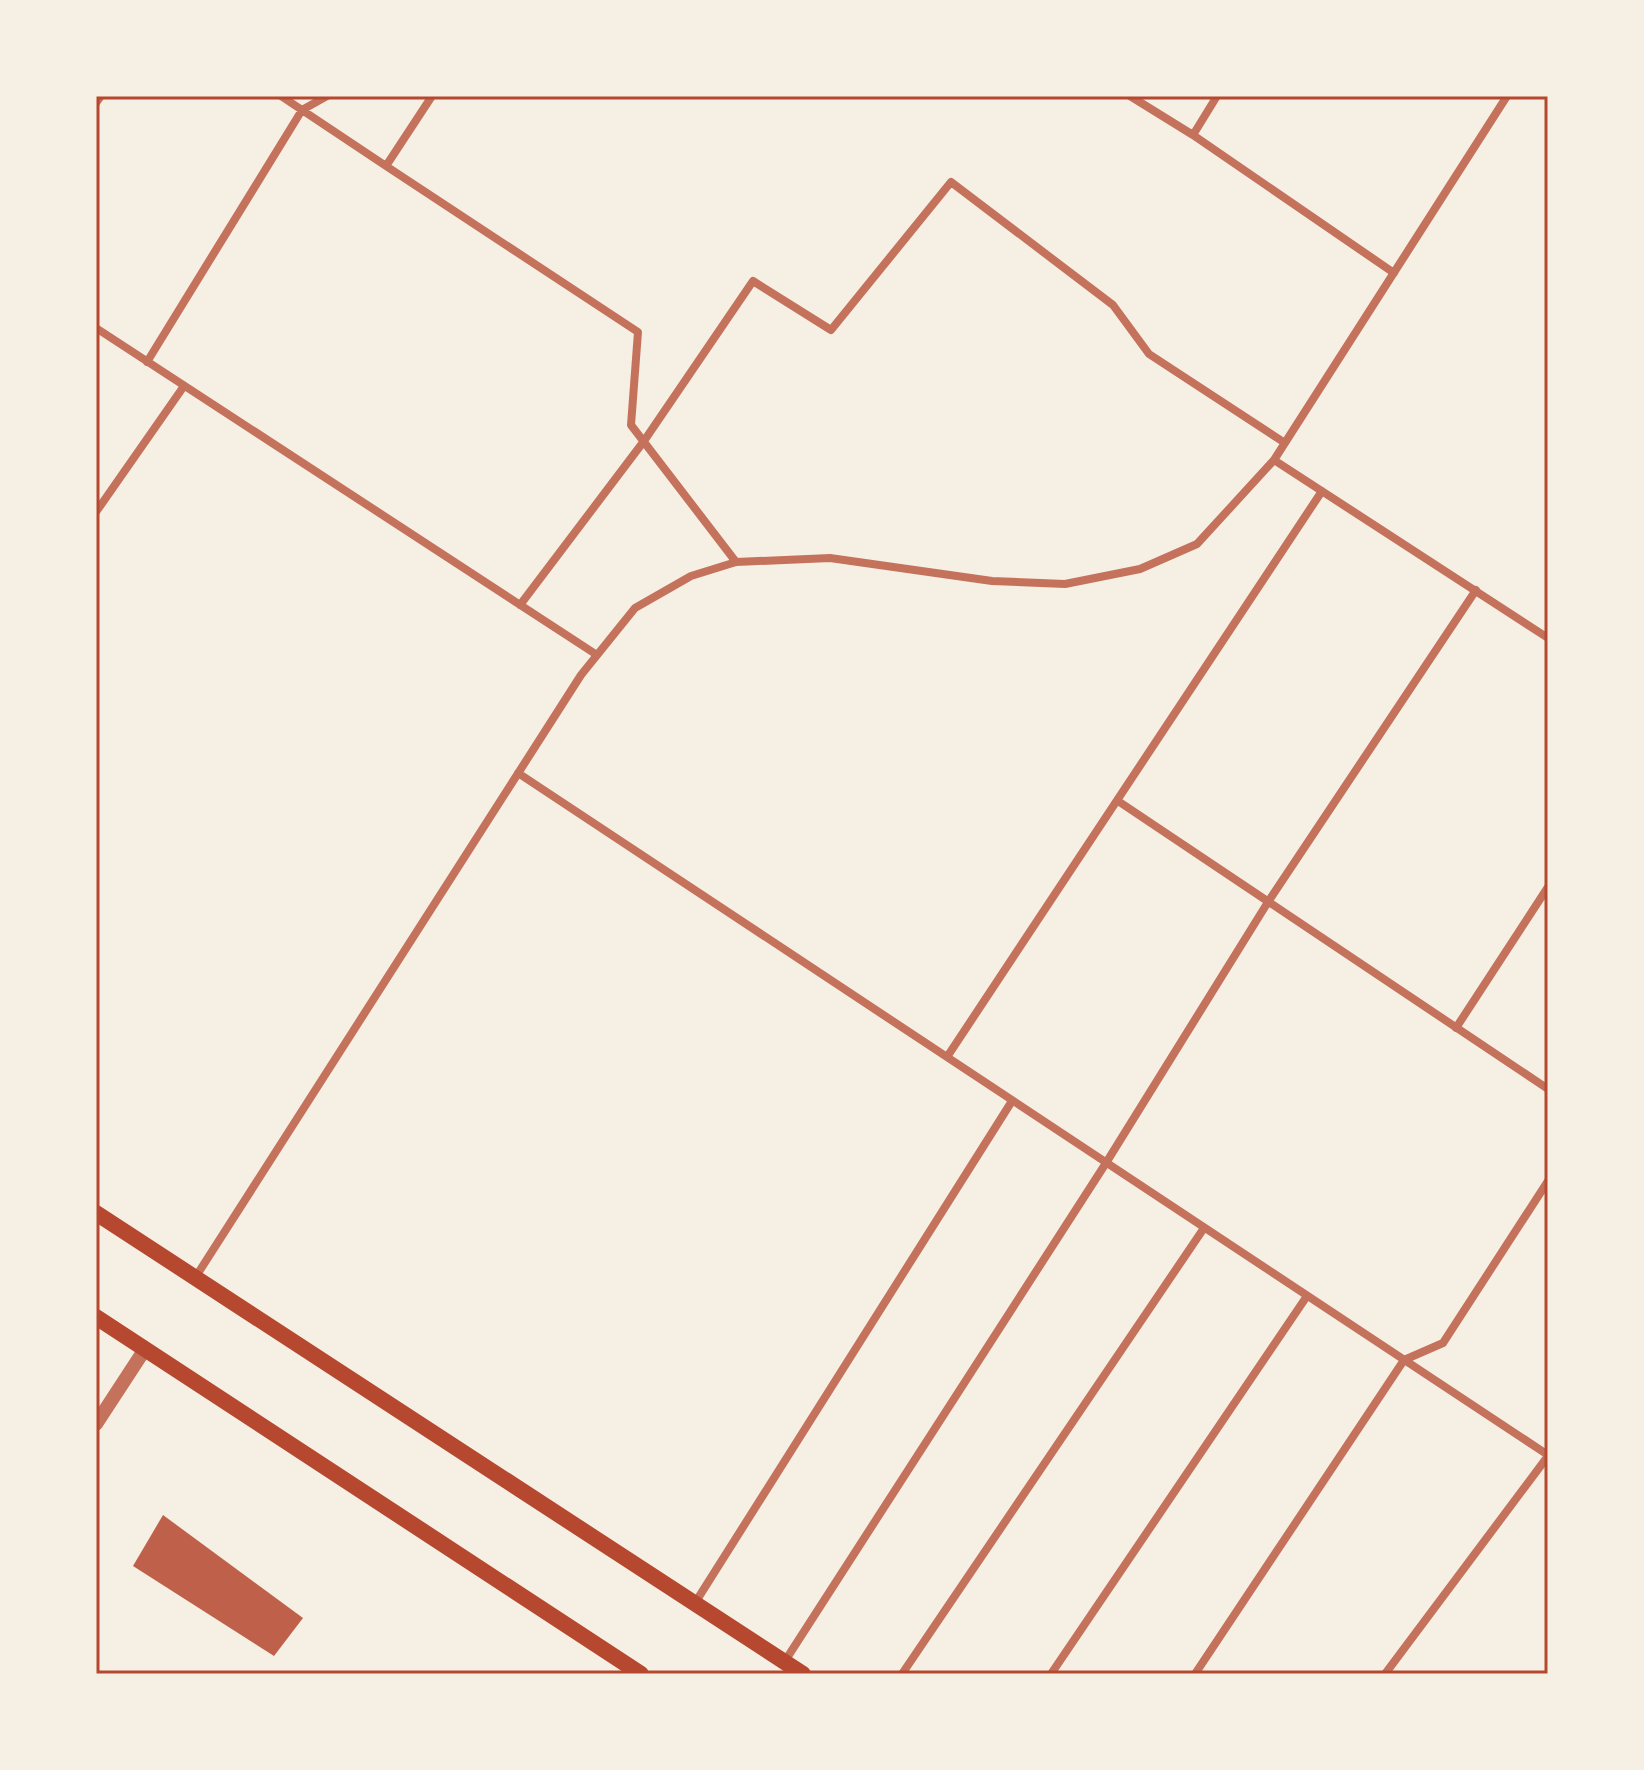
<svg xmlns="http://www.w3.org/2000/svg" width="1644" height="1770" font-family="'Work Sans',sans-serif">
<style>
.building{fill:#bf614a}
.lines{fill:none;stroke-linecap:round;stroke-linejoin:round}
.minor{stroke:#c5725c;stroke-width:8}
.tertiary{stroke:#c5725c;stroke-width:14}
.secondary{stroke:#b5482f;stroke-width:16}
.neatline{fill:none;stroke:#b5482f;stroke-width:3}
</style>
<rect width="100%" height="100%" fill="#f6efe4"/>
<path class="building" d="M163 1515 303 1618 274 1656 133 1566Z"/>
<g class="lines">
<path class="minor" d="M281 96 386 166
M432 96 386 166 638 332 631 425 736 562
M1130 96 1193 135 1394 273
M96 103 101 96
M1193 135 1217 96
M96 328 597 655
M147 362 302 110 327 96
M1274 460 1548 638
M96 512 184 386
M520 605 644 441 753 281 831 330 951 182 1113 305 1149 354 1285 443
M518 773 1548 1455
M1118 801 1548 1089
M1456 1028 1548 887
M947 1057 1322 491
M195 1278 581 675 635 608 691 576 736 562 830 558 992 581 1065 584 1140 569 1197 544 1274 460 1507 96
M695 1603 1012 1101
M785 1661 1106 1163 1268 902 1476 590
M902 1674 1204 1228
M1051 1674 1307 1296
M1195 1674 1404 1360 1443 1343 1548 1181
M1385 1674 1548 1456"/>
<path class="tertiary" d="M96 1424 145 1349"/>
<path class="secondary" d="M96 1213 803 1674
M96 1317 641 1674"/>
</g>
<rect width="1644" height="1770" fill="none" stroke="#f6efe4" stroke-width="196"/>
<rect x="98" y="98" width="1448" height="1574" class="neatline"/>
</svg>
